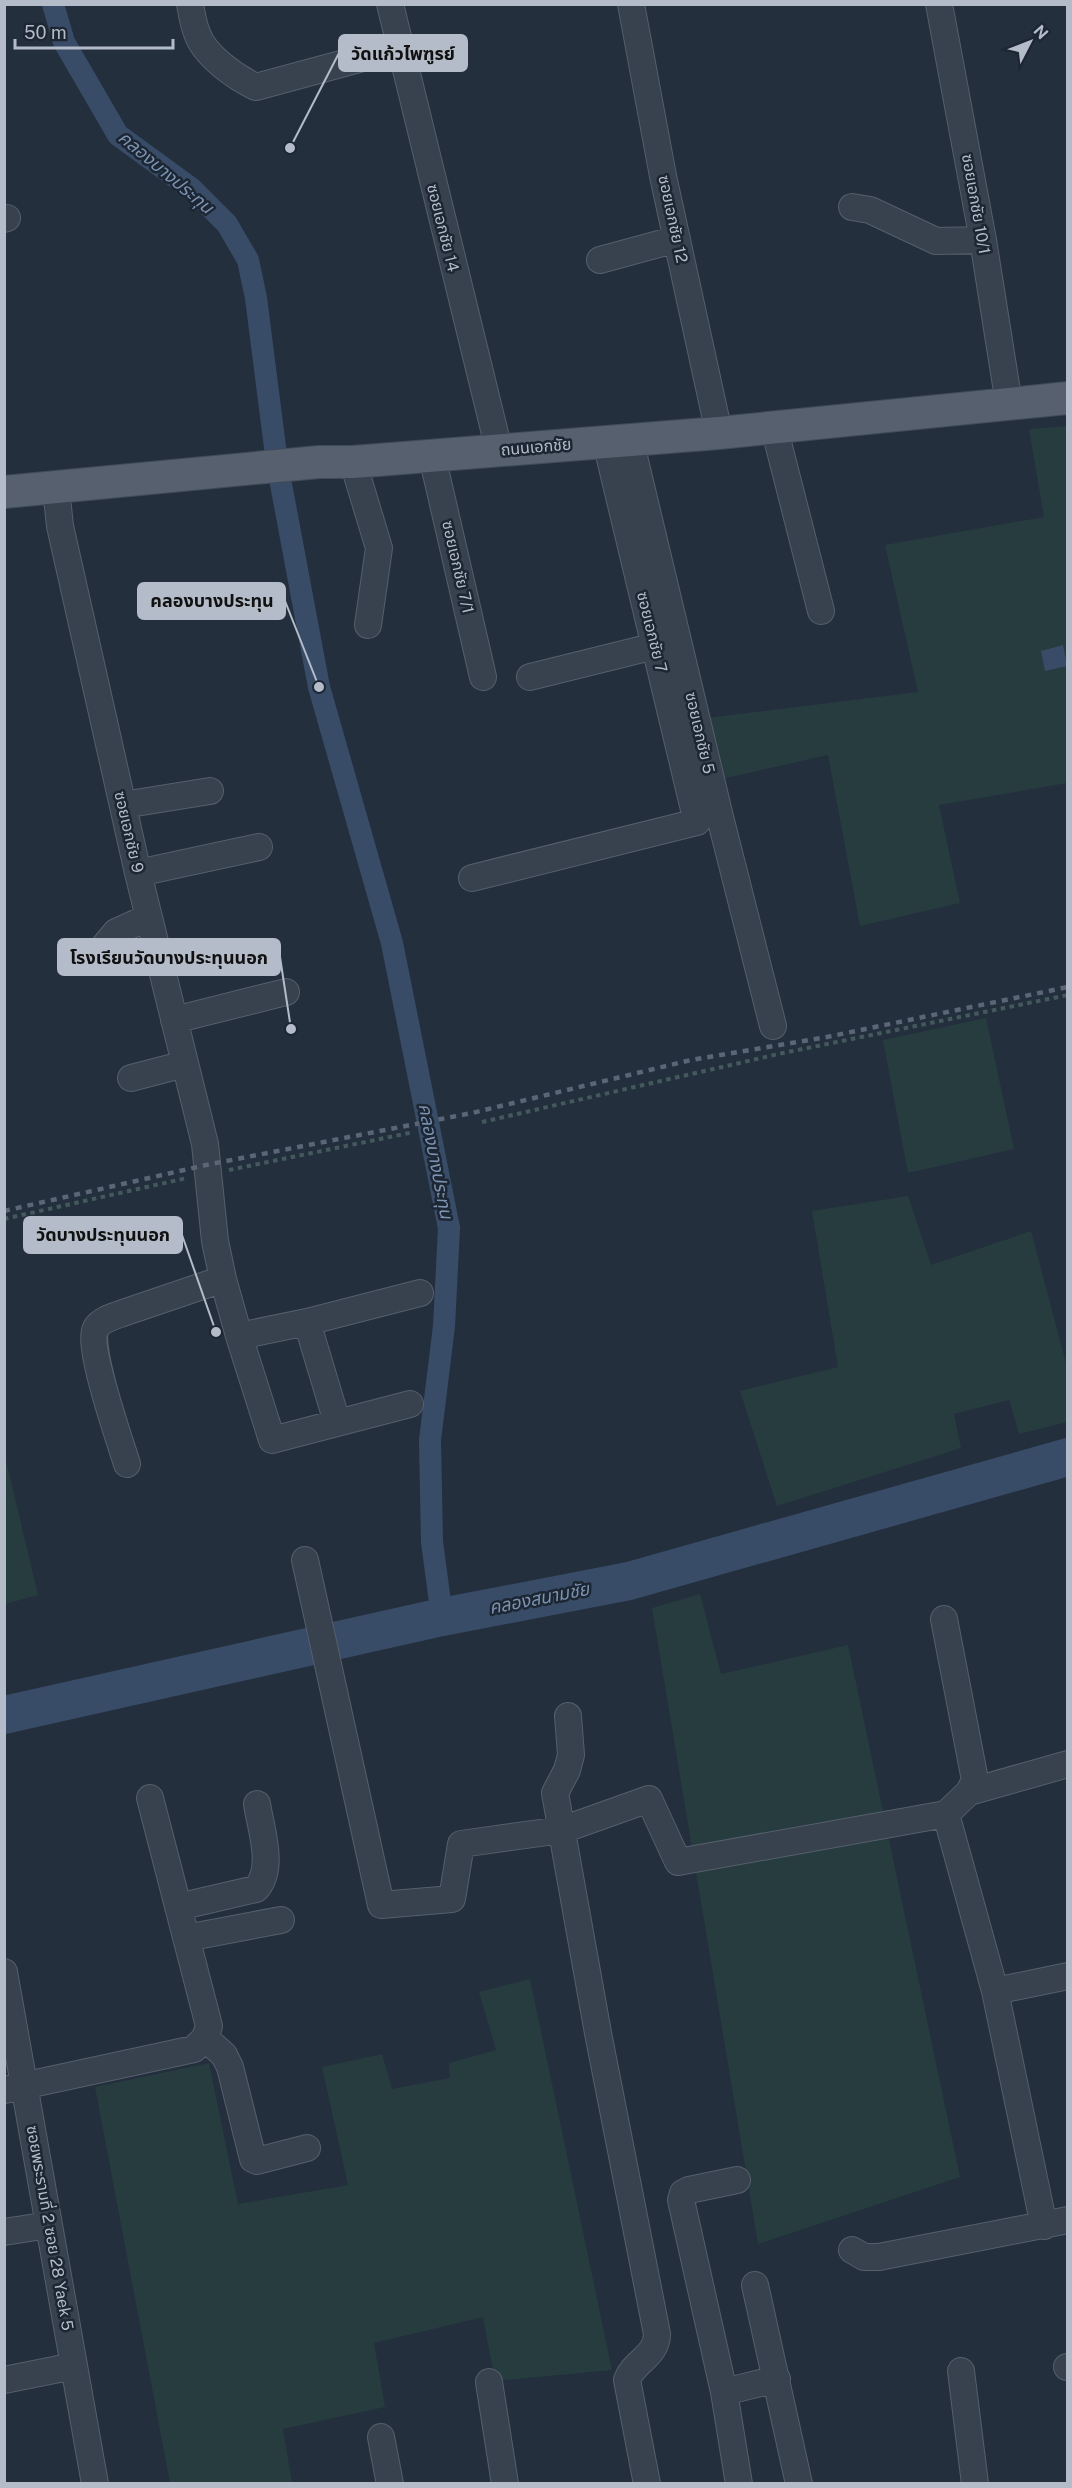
<svg xmlns="http://www.w3.org/2000/svg" width="1072" height="2488" font-family="'Public Sans','Noto Sans Thai',sans-serif">
<style>
.green{fill:#263c3f}
.water{fill:#394c67}
.lines{fill:none;stroke-linecap:round;stroke-linejoin:round}
.canal{stroke:#394c67;stroke-width:22}
.river{stroke:#394c67;stroke-width:38}
.minor-casing{stroke:#565f6c;stroke-width:28}
.major-casing{stroke:#414a57;stroke-width:34}
.path{stroke:#44595c;stroke-width:4;stroke-dasharray:4.5 4.5;stroke-linecap:butt}
.minor{stroke:#38414e;stroke-width:26}
.major{stroke:#56606e;stroke-width:32}
.rail{stroke:#5a6575;stroke-width:4.5;stroke-dasharray:6 6;stroke-linecap:butt}
.labels{text-anchor:middle;dominant-baseline:central;stroke-width:5;stroke-linejoin:round;paint-order:stroke}
.street-label{font-size:16px;fill:#b4bcc9;stroke:#1d2633}
.water-label{font-size:18px;font-style:italic;fill:#7c92b1;stroke:#1d2633}
.leader{fill:none;stroke:#b4bcc9;stroke-width:2}
.callout-dot{fill:#b4bcc9;stroke:#1d2633;stroke-width:2}
.callout{fill:#b4bcc9;stroke:#b4bcc9;stroke-width:2}
.callout-label{font-size:18px;text-anchor:middle;font-weight:bold;fill:#111}
</style>
<rect width="100%" height="100%" fill="#242f3e"/>
<path class="green" d="M1067 426V783L939 805 960 903 860 926 828 755 717 780 706 718 918 692 885 545 1044 517 1029 429Z
M986 1018 1014 1149 908 1173 883 1040Z
M908 1196 931 1265 1031 1231 1067 1367V1422L1019 1434 1009 1400 954 1414 961 1448 777 1506 740 1391 838 1367 812 1211Z
M4 1452 38 1595 5 1604H4Z
M700 1594 721 1674 848 1645 960 2177 758 2244 652 1608Z
M530 1979 612 2370 495 2381 483 2317 374 2343 385 2407 283 2429 292 2483H170L95 2087 209 2063 238 2204 348 2185 322 2067 382 2054 392 2089 450 2078 449 2063 496 2050 479 1992Z"/>
<path class="water" d="M1063 645 1067 666 1045 671 1041 651Z"/>
<g class="lines">
<path class="canal" d="M53 4 64 42 118 135 192 189 227 224 248 260 256 298 277 463 319 687 392 943 449 1228 444 1326 430 1440 432 1542 442 1617"/>
<path class="river" d="M4 1715 442 1617 629 1581 1068 1457"/>
<defs>
<path id="minor" d="M190 4C192 14 193 24 197 33 204 55 235 77 256 87L400 48
M390 4 499 450
M631 4 663 176 719 433
M939 4 983 240 1009 404
M852 207 870 210 936 241 983 240
M4 219 7 218
M600 260 677 239
M774 427 821 611
M630 440 720 817 773 1026
M432 456 483 677
M353 462 379 548 368 625
M56 488 60 526 138 873 205 1144 215 1241 223 1279 239 1336 272 1440 410 1404
M530 677 655 646
M123 805 210 791
M138 873 259 847
M472 878 697 822 606 442
M96 956 116 932 149 917
M174 1020 286 992
M131 1078 185 1064
M307 1322 420 1293
M239 1336 307 1322 337 1422
M127 1464C120 1441 86 1345 96 1328 101 1320 112 1317 120 1314L223 1279
M305 1560 381 1905 452 1899 461 1844 562 1830 649 1799 678 1862 946 1814
M944 1619 975 1780 969 1792 946 1814 995 1991 1044 2226
M568 1716 571 1755 567 1770 555 1793 598 2033 657 2334C657 2356 633 2362 627 2380L647 2484
M969 1792 1068 1764
M178 1907 256 1889C275 1868 261 1830 257 1804
M186 1938 281 1920
M4 1972 95 2484
M995 1991 1068 1976
M205 2038 224 2055 230 2067 253 2159 257 2161 307 2148
M4 2090 194 2049 205 2038 209 2026 150 1798
M737 2180 689 2190 683 2193 681 2200 724 2392 739 2484
M4 2232 49 2225
M852 2250 864 2257H879L1068 2220
M755 2285 799 2484
M1067 2367H1068
M961 2371 975 2484
M4 2380 74 2366
M489 2382 505 2484
M724 2392 777 2379
M381 2437 390 2484"/>
<path id="major" d="M4 492 319 462H353L719 433 1068 398"/>
</defs>
<use href="#minor" class="minor-casing"/>
<use href="#major" class="major-casing"/>
<path class="path" d="M482 1122 783 1053 1068 995
M229 1170 414 1132
M4 1219 187 1178"/>
<use href="#minor" class="minor"/>
<use href="#major" class="major"/>
<path class="rail" d="M4 1211 206 1165 472 1113 691 1060 827 1037 1068 987"/>
</g>
<g class="labels">
<g class="street-label">
<text transform="translate(976 204) rotate(80)">ซอยเอกชัย 10/1</text>
<text transform="translate(673 219) rotate(78)">ซอยเอกชัย 12</text>
<text transform="translate(443 228) rotate(76)">ซอยเอกชัย 14</text>
<text transform="translate(536 447) rotate(-5)">ถนนเอกชัย</text>
<text transform="translate(458 567) rotate(77)">ซอยเอกชัย 7/1</text>
<text transform="translate(652 632) rotate(76)">ซอยเอกชัย 7</text>
<text transform="translate(700 733) rotate(77)">ซอยเอกชัย 5</text>
<text transform="translate(129 832) rotate(77)">ซอยเอกชัย 9</text>
<text transform="translate(50 2228) rotate(80)">ซอยพระรามที่ 2 ซอย 28 Yaek 5</text>
</g>
<g class="water-label">
<text transform="translate(166 172) rotate(40)">คลองบางประทุน</text>
<text transform="translate(436 1161) rotate(79)">คลองบางประทุน</text>
<text transform="translate(539 1598) rotate(-11)">คลองสนามชัย</text>
</g>
</g>
<path class="leader" d="M290 148L339 53M319 687L285 601M291 1029L280 957M216 1332L182 1235"/>
<g class="callout-dot">
<circle cx="290" cy="148" r="6"/>
<circle cx="319" cy="687" r="6"/>
<circle cx="291" cy="1029" r="6"/>
<circle cx="216" cy="1332" r="6"/>
</g>
<g class="callout">
<rect x="339" y="35" width="128" height="36" rx="6"/>
<rect x="138" y="583" width="147" height="36" rx="6"/>
<rect x="58" y="939" width="222" height="36" rx="6"/>
<rect x="24" y="1217" width="158" height="36" rx="6"/>
</g>
<g class="callout-label">
<text x="403" y="60">วัดแก้วไพฑูรย์</text>
<text x="212" y="607">คลองบางประทุน</text>
<text x="169" y="964">โรงเรียนวัดบางประทุนนอก</text>
<text x="103" y="1241">วัดบางประทุนนอก</text>
</g>
<rect width="1072" height="2488" fill="none" stroke="#b4bcc9" stroke-width="12"/>
<g transform="translate(1030 42) rotate(48)" stroke="#1d2633" stroke-width="4.5" paint-order="stroke">
<path d="M0-4.5L10 22L0 15L-10 22Z" fill="#b4bcc9"/>
<text y="-9" font-size="16" font-weight="bold" text-anchor="middle" fill="#b4bcc9">N</text>
</g>
<path d="M15 39v9h158v-9" fill="none" stroke="#b4bcc9" stroke-width="3"/>
<text x="24" y="39" font-size="18" fill="#b4bcc9" stroke="#1d2633" stroke-width="4.5" paint-order="stroke">50 m</text>
</svg>
